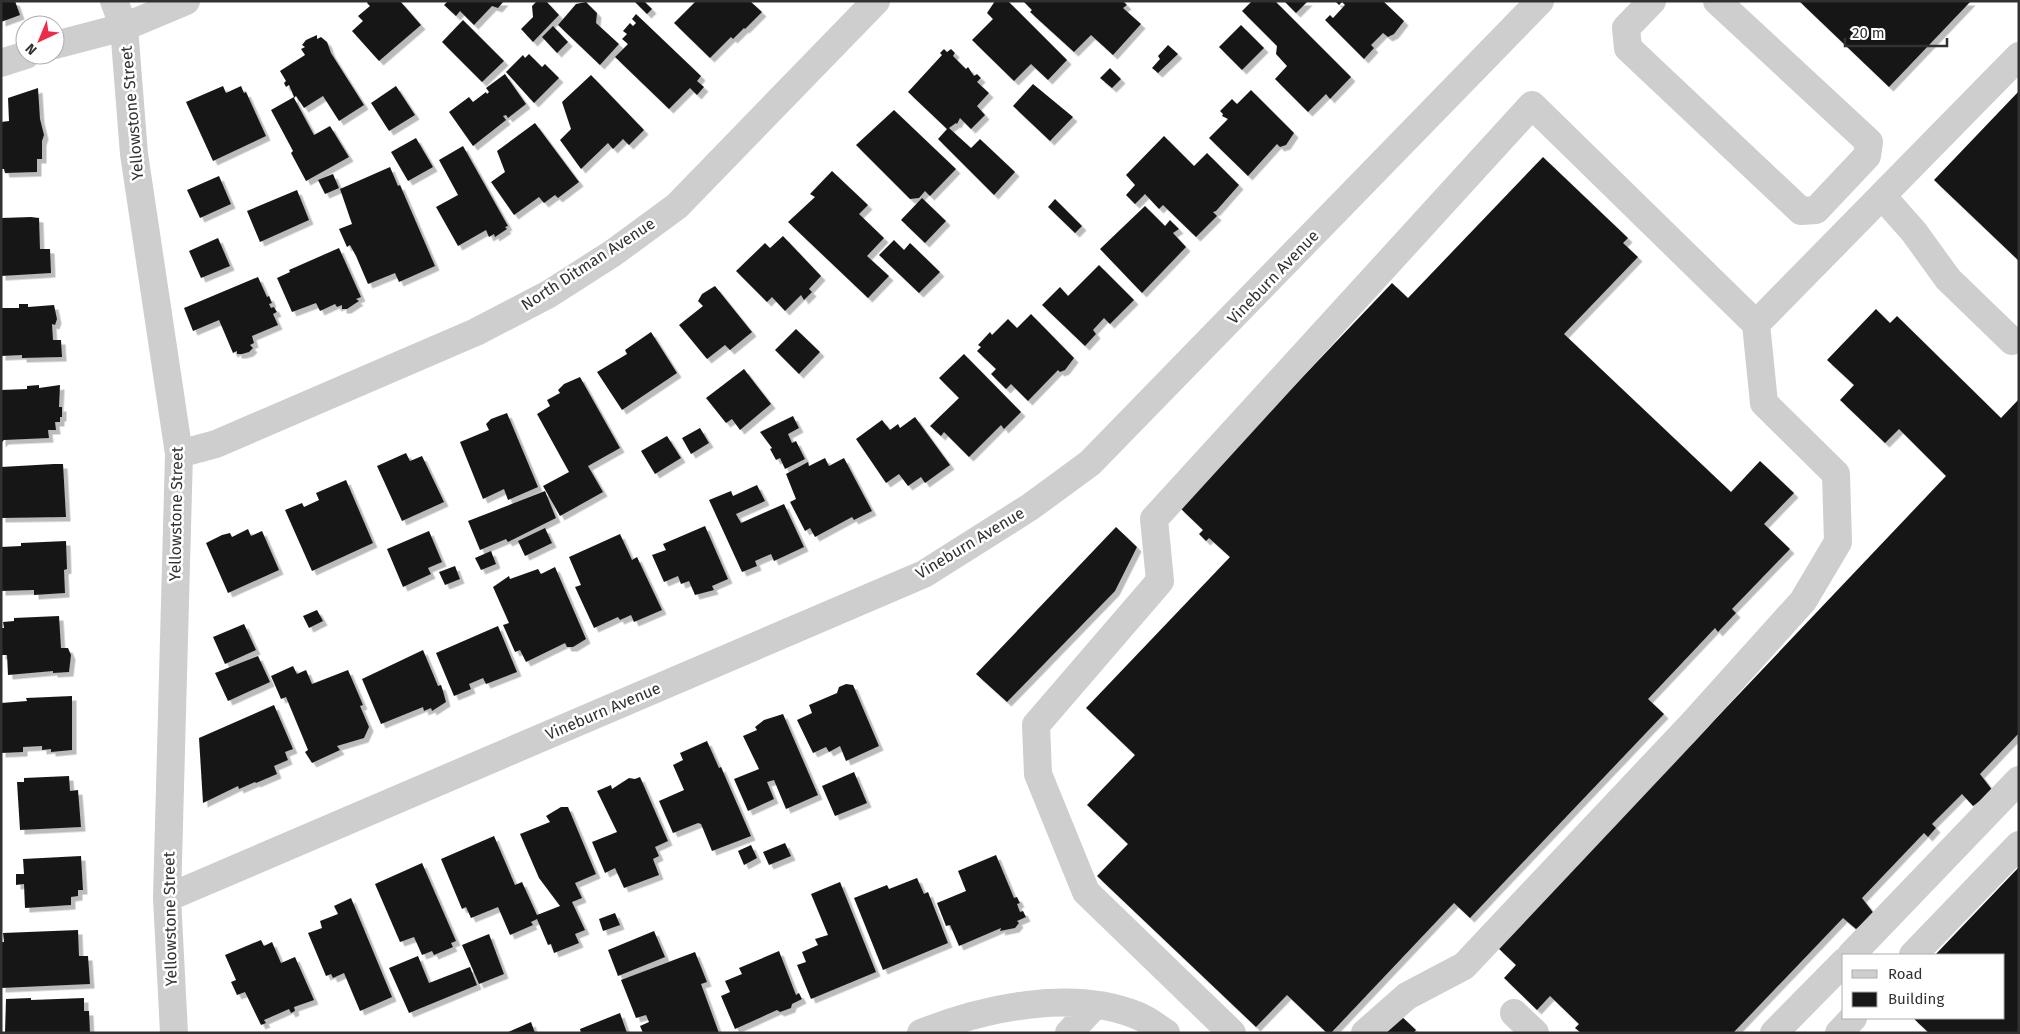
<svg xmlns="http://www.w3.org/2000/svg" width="2020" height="1034" font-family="'Fira Sans',sans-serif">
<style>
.building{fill:#181818;filter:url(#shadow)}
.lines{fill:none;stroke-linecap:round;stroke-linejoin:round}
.minor{stroke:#cecece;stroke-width:28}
.labels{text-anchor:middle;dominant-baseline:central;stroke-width:5;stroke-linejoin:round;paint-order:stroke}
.street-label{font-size:16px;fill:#313131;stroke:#fff}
</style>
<defs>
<filter id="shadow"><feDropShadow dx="4.5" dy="4.5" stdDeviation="0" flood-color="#0004"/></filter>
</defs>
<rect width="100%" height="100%" fill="#fff"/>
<path class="building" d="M1 1H15L20 15 1 22Z
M368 1H400L421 25 379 61 352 31 363 21 358 16 370 6 367 3Z
M448 1H504L498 8 492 6 474 25 460 11 456 16 444 5Z
M537 1H546L559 15 533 42 521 29 533 17 532 6Z
M634 1H644L652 9 647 14Z
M696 1H750L762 12 745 29 744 28 733 39 731 37 710 58 674 23Z
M995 1H1008L1067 60 1048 80 1031 64 1014 81 972 40 993 19 987 13Z
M1023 1H1123L1127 5 1123 8 1141 24 1113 55 1091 35 1074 52 1030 12 1032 10Z
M1252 1H1275L1351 77 1330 99 1326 94 1308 112 1275 79 1287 66 1276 54 1277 46 1242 11Z
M1284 1H1308L1296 13Z
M1335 1H1383L1404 21 1394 34 1388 37 1383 33 1371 45 1374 48 1364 59 1325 20 1330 15 1333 18 1345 5 1342 2 1339 5Z
M1799 1H1971L1889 87Z
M586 2 597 13 596 23 619 44 600 65 558 25 576 4Z
M636 14 701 76 697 81 704 87 697 95 690 88 669 109 615 57 628 44 622 39 627 34 623 31 630 23 633 26 636 23 632 19Z
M463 20 504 61 482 82 442 42Z
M1241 25 1264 48 1242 70 1219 47Z
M553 26 568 42 557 53 542 37Z
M317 35V39L321 37 327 42 331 53 364 105 339 121 323 96 304 108 296 96 294 98 314 135 330 126 349 157 306 181 291 153 293 151 271 110 294 97 289 85 286 87 284 83 286 81 280 71 305 55 301 49 305 47 302 45 306 40Z
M1168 45 1178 54 1158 73 1152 68 1160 59 1158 56Z
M944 49 947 52 951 49 955 53 953 56 966 69 968 67 974 76 977 74 981 78 977 82 989 93 977 106 985 115 971 129 960 118 957 124 956 123 949 128 971 148 980 139 1015 172 994 195 938 139 947 129 908 92 942 55 940 53Z
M529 54 542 67 545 64 559 78 534 103 506 72 523 55 525 58Z
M1110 68 1121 79 1112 88 1100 78Z
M505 74 526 104 508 118 506 115 503 116 506 120 473 146 449 112 469 97 473 102 486 92 487 94 489 92 486 88Z
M591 75 644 130 629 145 623 139 613 149 608 143 581 169 560 140 571 129 562 102Z
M1033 84 1073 117 1050 141 1013 106Z
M223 86 226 93 241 86 244 93 246 92 266 136 213 161 186 102Z
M396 86 415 115 389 131 371 103Z
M38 88 40 119 44 135 42 141V159H37V172L5 173 4 169H1V122L9 121 8 98Z
M1251 90 1294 133 1286 145 1280 147 1277 144 1248 176 1209 138 1228 119 1222 116 1223 114 1220 111 1232 99 1237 104Z
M2019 91V261L1934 180Z
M894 110 956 169 930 196 925 191 919 198 910 199 856 145Z
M535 123 579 182 558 198 555 195 544 203 539 197 514 215 491 182 505 172 497 151Z
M1164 136 1194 166 1207 153 1239 185 1216 211 1213 212 1217 216 1196 237 1163 205 1159 209 1145 194 1135 204 1126 195 1135 185 1126 175Z
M416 138 433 167 408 181 391 152Z
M463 146 508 226 505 227 507 229 495 237 494 234 489 237 486 230 458 246 436 207 458 195 439 160Z
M1543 157 1628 238 1623 243 1638 257 1564 334 1731 492 1760 461 1794 493 1764 524 1790 549 1732 609 1736 613 1718 632 1715 628 1648 699 1664 714 1470 918 1454 903 1331 1033H1327L1287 995 1256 1027 1097 876 1128 844 1087 805 1135 755 1086 708 1230 557 1209 538 1206 541 1199 534 1203 530 1179 507 1392 283 1408 298Z
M390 167 398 186 400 185 435 266 399 282 395 273 368 284 356 256 350 245 347 247 339 229 352 224 340 189Z
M832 171 868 205 859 214 884 238 867 256 889 276 868 298 788 222 815 197 810 194Z
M333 174 339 188 325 194 318 180Z
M219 176 231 204 200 218 187 190Z
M297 190 309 220 260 242 247 211Z
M922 198 946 221 925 243 901 220Z
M1055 199 1082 226 1075 233 1048 207Z
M1145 206 1165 226 1170 220 1179 229 1173 233 1186 247 1142 293 1100 249Z
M31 217 39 218 40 249H50L51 273 1 276V218Z
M783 236 821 276 809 289 812 292 804 300 801 295 785 311 772 297 767 302 736 271 765 243 770 248Z
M218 238 230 266 201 278 189 251Z
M894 240 904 250 910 243 940 272 919 293 879 255Z
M339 248 361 297 356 299 359 301 347 309H342V305L337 307 335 304 320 311 316 303 292 312 277 278 290 272 289 270Z
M1099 265 1134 300 1110 324 1104 318 1093 330 1096 334 1085 346 1042 305 1060 287 1068 296Z
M258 277 267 297 269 296 272 303 269 304 271 308 274 307 277 312 273 314 278 325 252 336 254 343 250 345 253 348 249 352 242 354H237V351L233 353 219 320 193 331 184 308Z
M715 286 752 332 730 350 725 345 707 359 679 325 703 306 698 301 702 294Z
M19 304H28V307L54 305 57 319 55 325 52 324 53 340H61L62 357 22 358V355L1 356V308H19Z
M1876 309 1890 323 1897 316 2001 418 2019 399V733L1980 774 1993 791 1973 806 1962 794 1932 824 1936 828 1928 837 1924 833 1862 898 1875 915 1856 929 1843 918 1733 1033H1581L1575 1028 1579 1024 1550 996 1537 1010 1504 978 1516 965 1498 948 1946 476 1899 429 1885 443 1840 400 1854 385 1827 360Z
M1031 314 1074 358 1065 370 1060 372 1058 370 1028 401 1011 384 1006 389 991 374 996 369 977 351 981 347 978 345 990 332 992 335 1008 319 1017 328Z
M796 329 820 352 799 374 775 350Z
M651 332 677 373 622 410 597 372 627 354 625 350Z
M964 354 1021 412 1004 429 1001 425 969 457 944 432 941 436 930 426 959 398 939 378Z
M744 369 771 404 740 430 732 419 726 423 706 398Z
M580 377 620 448 588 466 603 492 560 516 543 486 569 472 537 414 550 406 547 400 560 393 558 390 564 384Z
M39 385V388L60 385 59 407H62V417H60V422H55L56 430H48L49 438 4 440 1 443V390L27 389V386Z
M507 413 538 487 508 500 504 489 483 499 460 442 489 430 486 424 491 419Z
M793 416 799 428 788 434 792 443 796 441 805 459 785 469 780 458 776 460 770 449 772 448 760 432Z
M915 417 950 465 925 483 921 477 908 486 899 474 886 483 856 439 882 420 890 430 898 424 900 428Z
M700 428 709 443 691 454 682 438Z
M667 436 681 458 655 474 641 451Z
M406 453 410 461 422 456 444 502 402 521 377 466Z
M825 458 829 466 844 458 872 511 854 520 852 517 815 537 810 528 805 531 790 502 796 499 786 474 808 462 809 466Z
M54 464H63L66 517 1 518V467Z
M346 480 373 543 312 571 285 510 302 503 304 507 319 500 316 493Z
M757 485 765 501 736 514 741 523 784 504 804 547 774 561 771 554 755 561 757 566 742 572 709 500 731 491 733 496Z
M545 491 556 518 508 542 506 539 480 550 468 521Z
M705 526 728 579 712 586 714 590 695 595 689 581 681 584 678 576 664 582 652 555 666 550 663 544Z
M1116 527 1137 547 1115 591 1007 702 976 674Z
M545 528 552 543 525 556 518 541Z
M248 529 251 536 262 531 279 570 228 593 206 543 222 535 230 533 232 537Z
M429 531 442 562 428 568 431 574 403 587 387 549Z
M620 534 632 560 637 557 662 610 634 622 631 615 620 620 618 617 594 628 575 587 581 585 569 557Z
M66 541 67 569 64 570 65 593 34 595V590L1 591V547L21 546V543Z
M491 551 496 564 481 570 475 558Z
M455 566 460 579 445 585 439 572Z
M555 567 586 639 573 647H567L565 643 526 662 520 650 515 652 503 625 509 623 493 587 509 576 510 579 538 569 541 574Z
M317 610 323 621 309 628 303 616Z
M59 616 61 648H68L71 655 69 672 53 673V671L8 675 7 655H1V628H4L3 622 14 621V618Z
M244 624 256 650 225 664 213 637Z
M498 626 517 672 486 684 483 678 469 684 471 689 454 696 436 653Z
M423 650 438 686 441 685 443 691 446 702 432 711 431 708 424 711 423 707 381 724 362 679Z
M258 656 270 682 228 701 215 673Z
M293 666 297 674 306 670 312 684 348 670 363 705 360 706 369 727 364 738 337 746 340 750 312 763 305 752 308 750 286 697 281 699 271 676Z
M846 684 853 685 879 746 846 761 840 746 829 752 826 747 813 753 797 720 812 713 809 705 837 693 839 687Z
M72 696V750L51 752V749L42 750V746L23 747V752L1 753V703L27 701 26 698Z
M274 705 293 749 285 752 288 760 274 766 277 774 256 783 255 782 239 789 238 786 203 803 199 738Z
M783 714 818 795 786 809 774 780 767 782 774 799 748 811 734 779 759 769 743 736 757 730 755 727 764 720Z
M707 741 719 768 721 767 751 836 712 851 701 824 698 823 673 833 659 801 684 790 673 765 683 760 680 753Z
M854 772 867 803 835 816 822 786Z
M69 776 70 791 78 790 81 827 20 830 17 782H24V778Z
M640 777 668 841 655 847 659 856 653 859 659 875 624 888 615 868 605 873 592 842 617 832 597 791 611 785 612 789 629 778 635 779Z
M561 807H568L596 874 575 883 582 898 572 902 585 930 575 934 579 943 554 953 551 944 548 945 537 919 531 922 533 925 510 935 498 907 471 918 466 907 462 909 441 859 494 836 515 885 522 882 537 915 560 906 539 878 520 834 550 822 546 816Z
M785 843 791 856 769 865 763 852Z
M751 845 757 858 744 865 738 851Z
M996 855 1014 898 1017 897 1020 903 1017 904 1020 912 1023 911 1026 917 1017 921 1019 923 1015 928 1000 931 1001 928 959 946 950 925 946 926 937 903 966 891 958 871Z
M81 856 83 890H78V896L71 897V905L25 908 24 884 16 885V874H24L23 859Z
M422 863 456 941 451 943 453 947 434 955 432 951 422 955 414 937 400 942 375 884Z
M2019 867V1033H1929L1913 1018H2004V955H1935Z
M917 878 924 894 928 892 948 943 883 970 854 898 887 885 889 889Z
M840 882 876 972 811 999 797 965 806 962 802 952 818 945 815 939 828 935 811 894Z
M351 898 392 997 360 1011 344 973 333 978 331 974 326 976 308 933 322 928 320 921 338 914 334 906Z
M615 913 620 925 603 931 599 919Z
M78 930 79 956H88L90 984 1 988V942H4L3 933Z
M654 931 665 957 618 976 608 950Z
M489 934 504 974 479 984 462 945Z
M261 940 264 946 272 942 281 963 295 957 314 1000 294 1007 295 1011 291 1013 289 1009 264 1020 266 1023 261 1025 245 992 237 995 231 982 236 980 225 955Z
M779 951 796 995 799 993 802 999 792 1004 791 1008 780 1012 777 1010 735 1029 721 996 730 992 725 981 742 974 739 968Z
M695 952 707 982 701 984 719 1033H643L640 1026 649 1022 646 1015 636 1018 621 980Z
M418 956 429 983 470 967 477 985 409 1013 389 968Z
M31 998V1000L84 998V1011H89L90 1033H5L6 999Z
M620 1013 627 1033H581L580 1029Z
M1399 1014 1416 1030 1413 1033H1382Z
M531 1022 535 1033H506Z"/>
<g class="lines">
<path class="minor" d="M114 1 124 27 134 154 179 454 167 898 174 1033
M1652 1 1626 28 1628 48 1801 211 1816 210 1867 156 1869 142 1717 1
M55 45 124 27 186 1
M1 63 26 55
M1883 197 1914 232 1948 279 2012 341
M179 454 216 444 476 332 549 294 613 253 677 206 876 1
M167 898 924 574 1030 507 1090 463 1540 1
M1851 955 2019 780
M1913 955 2019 845
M1514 1013 1535 1033
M921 1033C984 1008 1071 989 1136 1015 1147 1019 1157 1027 1166 1033
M1069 1033 1095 1005
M1232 1033 1086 892 1038 774 1036 725 1160 581 1154 519 1532 105 1756 324 2019 56
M1365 1033 1407 996 1464 966 1694 722 1803 601 1838 542 1836 474 1764 403 1756 324
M1774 1033 1844 962
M1839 1033 1853 1018"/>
</g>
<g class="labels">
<g class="street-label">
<text transform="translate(132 113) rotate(-95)">Yellowstone Street</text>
<text transform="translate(588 264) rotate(-33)">North Ditman Avenue</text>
<text transform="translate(1273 277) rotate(-46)">Vineburn Avenue</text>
<text transform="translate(176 514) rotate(-89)">Yellowstone Street</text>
<text transform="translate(970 543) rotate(-31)">Vineburn Avenue</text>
<text transform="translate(603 711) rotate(-23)">Vineburn Avenue</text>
<text transform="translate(170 919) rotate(-91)">Yellowstone Street</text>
</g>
</g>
<rect width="2020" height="1034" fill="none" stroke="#313131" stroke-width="5"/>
<rect x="1842" y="954" width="162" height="65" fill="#ffffff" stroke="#adadad"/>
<rect x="1852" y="970" width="25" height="8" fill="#cecece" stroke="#adadad"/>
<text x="1888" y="979" font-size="15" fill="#313131">Road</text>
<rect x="1852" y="992" width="25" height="15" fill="#181818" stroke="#adadad"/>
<text x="1888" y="1004" font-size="15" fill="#313131">Building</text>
<g transform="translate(40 40) rotate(224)"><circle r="24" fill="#ffffff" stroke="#adadad"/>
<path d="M0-4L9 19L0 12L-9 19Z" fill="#ee2c4a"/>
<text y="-8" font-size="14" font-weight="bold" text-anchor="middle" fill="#313131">N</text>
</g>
<path d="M1845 38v8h102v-8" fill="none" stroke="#313131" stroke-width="2.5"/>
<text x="1852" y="38" font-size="15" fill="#313131" stroke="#ffffff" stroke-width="4" paint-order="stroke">20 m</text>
</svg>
